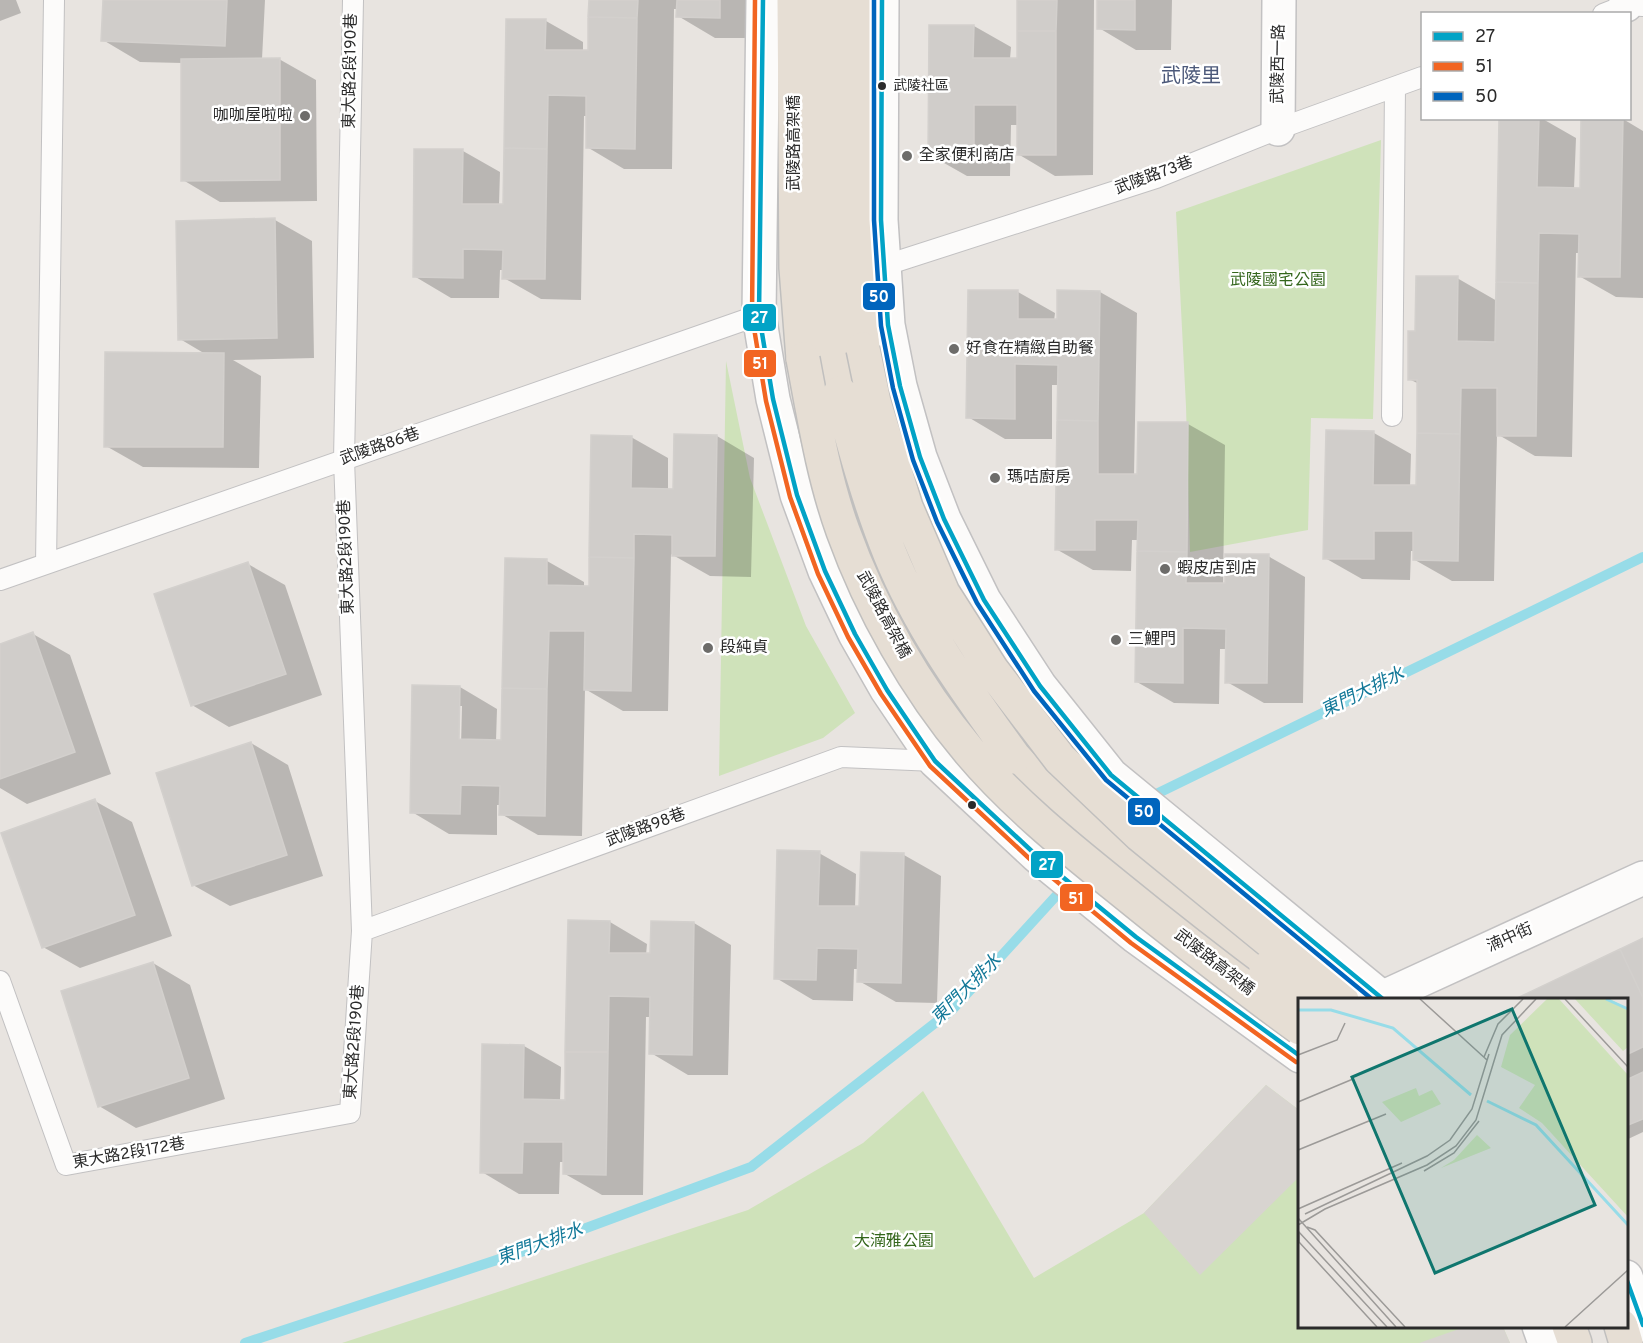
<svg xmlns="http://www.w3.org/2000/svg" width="1643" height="1343" font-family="Overpass,'Noto Sans TC',sans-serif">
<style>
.green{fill:#cfe2ba}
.plaza{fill:#d8d4d0}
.shadow{fill:#0003;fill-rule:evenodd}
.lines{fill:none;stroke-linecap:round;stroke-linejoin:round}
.stream{stroke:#97dce8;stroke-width:10}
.building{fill:#d0cdca;stroke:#d3d0cd;stroke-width:1.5}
.service-casing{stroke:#c2c1c2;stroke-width:22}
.minor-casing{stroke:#c2c1c2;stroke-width:36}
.tertiary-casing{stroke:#c2c1c2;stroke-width:36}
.trunk-casing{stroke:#c0bfbe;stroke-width:36}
.service{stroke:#fcfbfa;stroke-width:20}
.minor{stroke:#fcfbfa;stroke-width:33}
.tertiary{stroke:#fcfbfa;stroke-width:33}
.trunk{stroke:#e6ded4;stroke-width:33}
.trunk-bridge-casing{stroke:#c0bfbe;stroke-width:36;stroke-linecap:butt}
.trunk-bridge{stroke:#e6ded4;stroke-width:33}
.bus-1-casing{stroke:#fff;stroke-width:9}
.bus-2-casing{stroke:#fff;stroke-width:9}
.bus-3-casing{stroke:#fff;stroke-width:9}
.bus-1{stroke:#02a3c6;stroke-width:4.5}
.bus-2{stroke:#f26522;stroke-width:4.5}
.bus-3{stroke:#0065bd;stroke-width:4.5}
.bus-dot{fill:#2b2b2b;stroke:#fff;stroke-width:2}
.poi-dot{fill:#6d6c6a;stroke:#fff;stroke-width:2}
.labels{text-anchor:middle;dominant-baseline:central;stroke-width:5;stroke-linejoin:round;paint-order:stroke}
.bus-label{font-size:14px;fill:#2b2b2b;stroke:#fff;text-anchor:start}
.street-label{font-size:16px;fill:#2b2b2b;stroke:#fff}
.poi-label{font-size:16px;fill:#2b2b2b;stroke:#fff;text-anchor:start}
.park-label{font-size:16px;fill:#34661c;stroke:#fff}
.water-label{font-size:18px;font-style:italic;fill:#127898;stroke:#fff}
.quarter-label{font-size:20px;fill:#4c597a;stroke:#fff}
.inset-river{fill:none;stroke:#97dce8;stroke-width:3}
.inset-road{fill:none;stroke:#9c9a98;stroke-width:1.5}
.view{fill:#0f766e;fill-opacity:0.15;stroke:#0f766e;stroke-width:3}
.inset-edge{fill:none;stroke:#2b2b2b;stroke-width:3}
.line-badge{stroke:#fff;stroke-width:2}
.badge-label{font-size:16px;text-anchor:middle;font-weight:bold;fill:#fff}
</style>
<rect width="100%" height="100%" fill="#e8e4e0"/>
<path class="green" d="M1381 140 1373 419 1311 418 1308 530 1190 552 1186 406 1176 212Z
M726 361 750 478 806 626 855 713 823 738 719 776Z
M1266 1085 1299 1110 1300 1326 1503 1327 1510 1343H342L748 1210 863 1143 923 1091 1034 1278 1144 1213Z"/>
<path class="plaza" d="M1266 1085 1299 1110V1177L1200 1275 1144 1213Z
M1459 1326 1503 1327 1510 1343H1419L1459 1329Z"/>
<path class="shadow" d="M0 0H16L21 13 0 21Z
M104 0H265L262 59H279L316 80 317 201 220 202 183 180 182 63 140 62 103 40Z
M590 0H757L756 38H715L678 16V9H674L672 169H624L587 147 588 116H584L581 300 541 299 504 278V270H500L499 298H451L414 276 463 151 500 172 499 205H505L546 21 583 42V52H590Z
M1019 0H1094L1093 175 1055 176 1018 154V125H1011L1010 176H967L930 155 974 26 1011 47 1010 59 1019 60Z
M1099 0H1172L1171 50H1136L1099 28Z
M1500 118H1541L1576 138 1574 189H1581L1623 119 1643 131V298L1616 297 1579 276 1580 253H1576L1572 457 1535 456 1497 434 1494 581H1452L1415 560V551H1411L1410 580 1362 579 1325 558 1374 433 1411 454 1410 487H1417L1419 384 1409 379 1417 332 1457 278 1497 301Z
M275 220 312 241 314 358 233 360 261 376 259 468 143 467 106 446 207 355 180 339Z
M1018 292 1055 313 1054 321 1100 292 1137 313 1134 476H1139L1188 424 1225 445 1223 590 1268 556 1305 577 1303 703H1264L1227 682V649H1220L1219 704 1174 703 1137 682 1139 540H1132L1131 571 1093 570 1056 549 1059 385H1052V439H1005L968 417Z
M717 436 754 458 751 577 710 576 671 554 668 711H623L585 689 582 836 538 835 501 814V805H497V835L449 834 412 812 414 686 460 687 497 709 496 741H503L547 561 584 582V587H590L631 437 668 458V490H674ZM459 706H462L461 746H458Z
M248 564 285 585 322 695 229 727 192 705Z
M33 634 70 655 111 774 27 804 0 788V645Z
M251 743 288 765 323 876 230 906 193 885Z
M95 801 132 822 172 936 80 968 43 947Z
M819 853 856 874 855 908H861L904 855 941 876 937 1003 896 1002 859 981V969H854L853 1001 813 1000 776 978Z
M610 922 647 944 646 955H652L694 923 731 945 728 1075H688L651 1053V1017H646L643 1195H602L565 1174V1162H560L559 1194H519L482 1172 484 1045 524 1046 561 1067 560 1101H566Z
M1643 940V1132L1626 1140V1000Z
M153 963 190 985 225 1099 136 1128 99 1106Z"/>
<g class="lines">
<path class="stream" d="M1146 799 1643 557
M245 1343 524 1251 751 1167 953 1009 1066 885"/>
</g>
<path class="building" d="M103 0H227L225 46 101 41Z
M589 0H638L637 18 588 17Z
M677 0H720V18L676 17Z
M1017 0H1057L1056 31H1017Z
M1097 0H1135V30L1097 29Z
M588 17 637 18 635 149 586 148V96L548 95 547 149 504 148 506 19H546L545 50H588Z
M929 25H974L973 58H1017V31H1056V155H1017V105H974V155L928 156Z
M280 58V180L181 181V59Z
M1499 118H1539L1537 187 1580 188 1581 118H1623L1620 277H1578L1579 234 1539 233 1538 283 1496 282Z
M504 148 547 149 545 279H502L503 250 463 249V278L413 277 414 149H463L462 204H503Z
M275 218 277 338 178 340 176 221Z
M1416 276H1458L1457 341 1495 342 1496 282 1538 283 1536 436H1497V388H1461L1460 434 1417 433V380H1408V331H1415Z
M968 290H1018V319H1057V290L1100 291 1098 421 1057 420 1058 365 1015 364V419L966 418Z
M105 352 224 353 223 447H104Z
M1057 420 1098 421V474H1137L1138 422H1188L1187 552 1137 551 1138 520H1095V550H1055Z
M1326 430 1374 431 1373 485H1416L1417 433 1460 434 1458 561 1413 560V531H1374V559H1323Z
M674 434 717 435 715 556H672V535L634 534V558L589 557 591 435 632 436 631 488 673 489Z
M1137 551 1187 552 1186 583H1225V554H1269L1267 683H1225L1226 629 1183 628V683L1135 682Z
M589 557 634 558 631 691 584 690 585 631H549L547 689 502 688 505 558 547 559V585L589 586Z
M248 562 286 674 191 706 154 594Z
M33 632 75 752 0 779V644Z
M412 685 460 686 459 739 501 740 502 688 547 689 545 816 499 815 500 786 461 785 460 814 410 813Z
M251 742 287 855 192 886 156 773Z
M95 799 135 915 42 948 1 833Z
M777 850 820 851 818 906H859L861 852 904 853 901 983 857 982 858 949 817 948 816 980 774 979Z
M568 920 610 921 609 953H650L651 921 694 922 692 1055 649 1054 650 997 609 996 608 1052H565Z
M1643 938V998L1620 949Z
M1620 949 1643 998V1047L1626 1055V1000H1513Z
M153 962 189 1078 98 1107 61 991Z
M482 1044 524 1045 523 1099 565 1100V1052H608L606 1175 563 1174V1142H523L522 1173H480Z
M1643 1072V1119L1626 1126V1080Z"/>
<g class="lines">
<defs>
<path id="service" d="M1603 14 1626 5 1643 6
M883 266 1156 178 1278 129 1422 77
M1392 416 1395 87
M46 564 54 0
M0 580 759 315
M362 931 841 757 935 761
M0 981 66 1165 350 1113 362 931 344 460 353 0"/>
<path id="minor" d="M1626 5V0
M1278 129 1279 0
M1377 1000 1643 878"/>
<path id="tertiary" d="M763 0 759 315 773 399 797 495 825 571 855 634 887 690 935 761 1037 856 1136 937 1300 1056
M882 0 881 220 888 325 900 386 920 457 944 519 984 600 1040 686 1111 775 1385 1000
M1626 1277 1643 1325
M1539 1326 1545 1343"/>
<path id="trunk" d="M794 0 796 268 803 359
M825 0C824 131 817 263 840 393
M854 0C854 116 852 233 863 349
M1014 757 1060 806 1266 969 1290 983
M1569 1326 1575 1343
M1621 1326 1626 1343"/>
</defs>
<use href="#service" class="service-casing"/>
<use href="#minor" class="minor-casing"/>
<use href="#tertiary" class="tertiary-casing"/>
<use href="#trunk" class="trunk-casing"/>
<use href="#service" class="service"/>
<use href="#minor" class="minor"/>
<use href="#tertiary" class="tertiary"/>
<use href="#trunk" class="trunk"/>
<defs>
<path id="trunk-bridge" d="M863 349 874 402 906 507 943 593 992 670 1060 759 1140 835 1342 1000
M803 359C814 417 823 476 843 531 871 609 916 688 969 751 1012 802 1065 845 1116 886 1176 935 1237 982 1300 1028
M840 393C854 447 869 502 890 554 920 628 968 693 1014 757
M1266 969 1300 1004"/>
</defs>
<use href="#trunk-bridge" class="trunk-bridge-casing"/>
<use href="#trunk-bridge" class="trunk-bridge"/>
<defs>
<path id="bus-1" d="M763 0 759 315 773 399 797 495 825 571 855 634 887 690 935 761 1037 856 1136 937 1300 1056
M882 0 881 220 888 325 900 386 920 457 944 519 984 600 1040 686 1111 775 1384 1000
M1626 1278 1643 1325"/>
<path id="bus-2" d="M755 0 752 316 766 401 790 497 818 574 848 637 881 694 930 766 1032 861 1131 943 1296 1062"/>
<path id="bus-3" d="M874 0V220L881 326 893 388 913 460 937 522 977 603 1034 691 1106 780 1373 1000"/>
</defs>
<use href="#bus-1" class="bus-1-casing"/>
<use href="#bus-2" class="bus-2-casing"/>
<use href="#bus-3" class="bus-3-casing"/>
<use href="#bus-1" class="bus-1"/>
<use href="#bus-2" class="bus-2"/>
<use href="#bus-3" class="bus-3"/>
</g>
<g class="bus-dot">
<circle cx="882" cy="86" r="5"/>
<circle cx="972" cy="805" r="5"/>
</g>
<g class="poi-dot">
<circle cx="305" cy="116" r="6"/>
<circle cx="907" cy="156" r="6"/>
<circle cx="954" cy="349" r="6"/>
<circle cx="995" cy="478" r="6"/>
<circle cx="1165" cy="569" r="6"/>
<circle cx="1116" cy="640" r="6"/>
<circle cx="708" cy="648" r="6"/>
</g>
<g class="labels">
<g class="bus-label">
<text x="893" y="86">武陵社區</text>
</g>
<g class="street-label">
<text transform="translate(1279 64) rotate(-89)">武陵西一路</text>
<text transform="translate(351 71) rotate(-89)">東大路2段190巷</text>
<text transform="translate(795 143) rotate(-90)">武陵路高架橋</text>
<text transform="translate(1154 176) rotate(-20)">武陵路73巷</text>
<text transform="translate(380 447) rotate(-19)">武陵路86巷</text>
<text transform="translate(347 557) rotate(-92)">東大路2段190巷</text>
<text transform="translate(883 615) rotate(62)">武陵路高架橋</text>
<text transform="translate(646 828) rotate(-20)">武陵路98巷</text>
<text transform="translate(1510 938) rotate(-24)">湳中街</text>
<text transform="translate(1214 963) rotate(38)">武陵路高架橋</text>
<text transform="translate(355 1042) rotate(-86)">東大路2段190巷</text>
<text transform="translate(129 1154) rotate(-10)">東大路2段172巷</text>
</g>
<g class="poi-label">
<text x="293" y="116" text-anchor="end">咖咖屋啦啦</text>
<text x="919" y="156">全家便利商店</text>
<text x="966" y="349">好食在精緻自助餐</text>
<text x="1007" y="478">瑪咭廚房</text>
<text x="1177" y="569">蝦皮店到店</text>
<text x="1128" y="640">三鯉門</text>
<text x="720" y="648">段純貞</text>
</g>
<g class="park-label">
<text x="1278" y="281">武陵國宅公園</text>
<text x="894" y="1242">大湳雅公園</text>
</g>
<g class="water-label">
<text transform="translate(1363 693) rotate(-26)">東門大排水</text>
<text transform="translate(967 990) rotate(-45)">東門大排水</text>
<text transform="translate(540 1245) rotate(-20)">東門大排水</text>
</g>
<g class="quarter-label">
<text x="1191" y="77">武陵里</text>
</g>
</g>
<g transform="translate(1298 998)">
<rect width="330" height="330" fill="#e8e4e0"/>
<path d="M249 1H261L330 77V219L244 125 221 110 237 87 203 69 212 37ZM277 1H312L330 11V49L325 53ZM118 90 121 98 134 92 143 106 103 124 84 104ZM179 137 193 150 143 170 156 162Z" fill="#cfe2ba"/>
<path class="inset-river" d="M308 1 330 11M0 12H33L95 30 173 97M189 103 238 127 330 227"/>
<path class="inset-road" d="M122 1 189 62M267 1 330 69M0 57 39 42 47 25M186 59 200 26 225 1M0 104 55 81M0 152 88 116M126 173 156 155 181 123M0 211 104 165M7 216 129 158 152 142 174 111 191 56M0 220 98 329M0 227 27 211 129 167 158 148 178 122 204 37 238 1M9 229 17 232 107 329M0 233 89 329M1 235V244L79 329M267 329 330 272"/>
<path class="view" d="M214 11 297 207 137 275 54 79Z"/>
<rect width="330" height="330" class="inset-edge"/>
</g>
<g class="line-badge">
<rect x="862" y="282" width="34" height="29" rx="6" fill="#0065bd"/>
<rect x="742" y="303" width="35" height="29" rx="6" fill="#02a3c6"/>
<rect x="743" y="349" width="34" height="29" rx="6" fill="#f26522"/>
<rect x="1127" y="797" width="34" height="29" rx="6" fill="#0065bd"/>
<rect x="1030" y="850" width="34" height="29" rx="6" fill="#02a3c6"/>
<rect x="1059" y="883" width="35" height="29" rx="6" fill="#f26522"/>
</g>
<g class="badge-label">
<text x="879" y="302">50</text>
<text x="759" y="323">27</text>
<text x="760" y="369">51</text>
<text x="1144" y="817">50</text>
<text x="1047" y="870">27</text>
<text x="1076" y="904">51</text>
</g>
<rect x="1421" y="12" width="210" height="108" fill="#ffffff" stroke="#aaaaaa" stroke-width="1.5"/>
<rect x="1433" y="32" width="30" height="9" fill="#02a3c6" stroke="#aaaaaa" stroke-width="1.5"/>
<text x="1475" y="42" font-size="18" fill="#2b2b2b">27</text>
<rect x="1433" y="62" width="30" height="9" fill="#f26522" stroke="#aaaaaa" stroke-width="1.5"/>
<text x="1475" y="72" font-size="18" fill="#2b2b2b">51</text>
<rect x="1433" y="92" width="30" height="9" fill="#0065bd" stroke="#aaaaaa" stroke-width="1.5"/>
<text x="1475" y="102" font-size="18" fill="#2b2b2b">50</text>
</svg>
